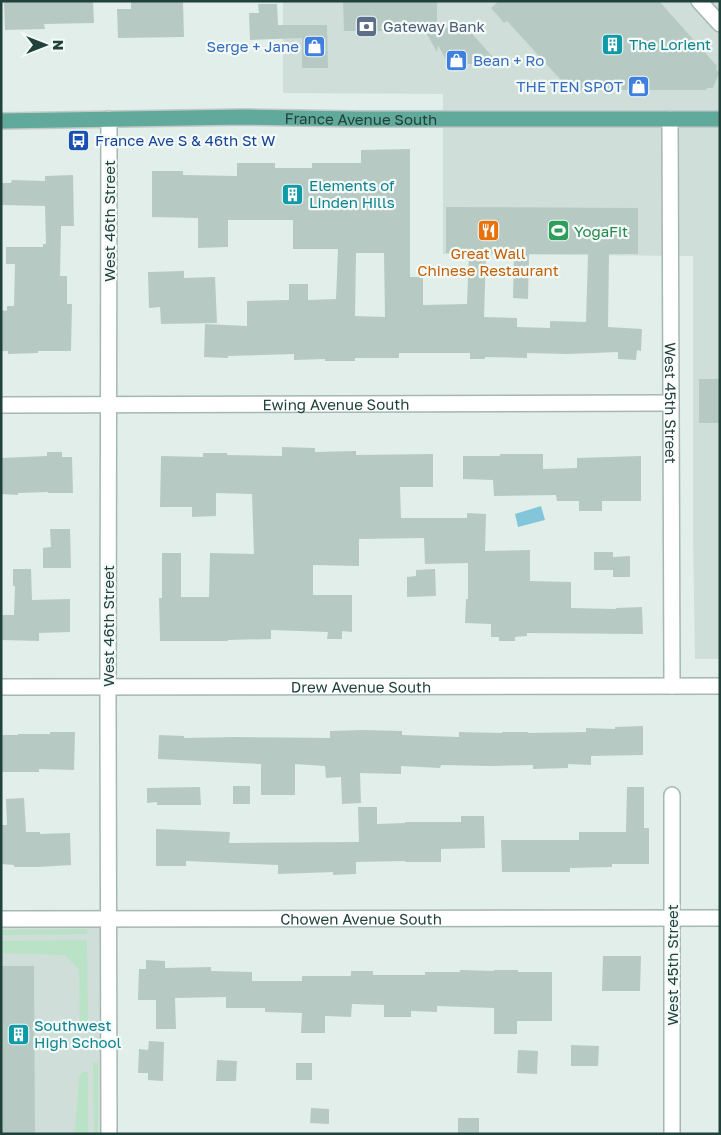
<svg xmlns="http://www.w3.org/2000/svg" width="721" height="1135" font-family="'Golos Text',sans-serif">
<style>
.built{fill:#d0ded9}
.green{fill:#b9e2c6}
.water{fill:#84c6d9}
.building{fill:#b7c9c3;fill-rule:evenodd}
.lines{fill:none;stroke-linecap:round;stroke-linejoin:round}
.minor-casing{stroke:#a4b7b2;stroke-width:18}
.major-casing{stroke:#c1cac8;stroke-width:18}
.minor{stroke:#fff;stroke-width:15}
.major{stroke:#61a99b;stroke-width:15}
.labels{text-anchor:middle;dominant-baseline:central;stroke-width:4.5;stroke-linejoin:round;paint-order:stroke}
.service-label{font-size:15px;fill:#4e5e75;stroke:#f3faf7;text-anchor:start}
.culture-label{font-size:15px;fill:#0d838f;stroke:#f3faf7;text-anchor:start}
.shop-label{font-size:15px;fill:#366cbe;stroke:#f3faf7;text-anchor:end}
.street-label{font-size:15px;fill:#20423b;stroke:#f3faf7}
.transit-label{font-size:15px;fill:#164399;stroke:#f3faf7;text-anchor:start}
.leisure-label{font-size:15px;fill:#27864d;stroke:#f3faf7;text-anchor:start}
.food-label{font-size:15px;fill:#c56008;stroke:#f3faf7}
</style>
<rect width="100%" height="100%" fill="#e2eeea"/>
<path class="built" d="M283 1H720V659H695L693 540V256L443 254V94L283 93Z
M103 926 102 1134H1V927Z"/>
<path class="green" d="M87 929 88 930 87 934 1 935V930Z
M87 940 88 1028H80L79 970 65 955 1 953V941Z
M93 1061 98 1063V1134H94Z
M83 1072H88V1134H75L79 1077Z"/>
<path class="water" d="M541 506 545 520 518 527 515 514Z"/>
<path class="building" d="M4 1H93L94 23 44 24 45 29 5 30Z
M131 1H183L184 37 118 38 117 9H131Z
M343 1H437V28H467L499 64H448L438 45 437 52 425 31H344Z
M499 1H659L717 66 716 69 719 73 713 88H707L706 90H570L507 21 504 23 491 8Z
M258 4H277L278 25H327L328 68H302V38L250 40 249 13H259Z
M410 149V277H423V305L467 304 469 253H446V207L638 208V254H609L608 327 642 329 641 351 637 350 636 360 618 359V352L568 354 527 353V358L485 357V359H470V353H399V358H355V361H325V359L294 360V354L228 356V358L204 357 205 324 247 326V301L289 300V284H308V300L336 299 338 249H293V220H228V247L198 248V218L152 217V171H183V175L237 176V163H275V168H312V163H361V150ZM356 253H384L385 317 355 316ZM486 253 514 254 513 298 528 299 529 254H588L586 322 550 321V328L517 327V318L484 317Z
M73 175 74 226H61L60 276H67V304H72L71 351H38V353L8 354V351H1V310L7 311V306H14L15 264H6V247H43V244H46L45 206 1 205V183H11L12 180 45 181V176Z
M184 271V278L215 277 217 323 161 324 160 307 149 308 148 272Z
M699 379H720V423H699Z
M282 447 315 448V452L356 451V455L433 454V487H400L401 518H467V513L486 514 485 551 530 550V581L571 582V608L616 609V608L642 607 643 634 527 633V636L515 637V641H499V637H491V624L465 623 466 599H468V563L425 564 424 538 359 539V566L313 565V595H352V632L342 631V639H327L328 632 271 630V639L228 640V641H160L159 598H162V553H181V597H209L210 553 254 554 252 494 216 493V516L192 517V507H160L161 456 203 457V453H227V455L282 456Z
M47 452H62V457H72L73 493H48V492L18 493V495L1 494V458L47 456Z
M500 454H543V469L577 468V458L641 456V501H602V511H579V501H557L556 495 494 496 493 480 463 479V456H500Z
M50 529H70L71 568H43V548L51 547Z
M594 552H613V570H594Z
M630 556V577H613V557Z
M13 569H31L32 600 70 599V632L39 633V641L1 640V615H14L15 586H13Z
M435 569 436 596 407 597V577L416 576V570Z
M643 726V755L591 756V765L568 764V768L533 769V765L492 766 441 765 440 768 401 766V774L360 773 361 803 342 804 341 777 326 778 325 766 295 764V795H261V764L158 759 159 735 184 736V738L237 737 330 738V731L364 730 402 731V735L459 737V732L502 733V732H528V733L586 732V728L615 729V727Z
M50 732H75L74 770 39 769V772H1V735H18V734H50Z
M233 786H250V804H233Z
M200 787 201 805H157V802L147 803V788Z
M627 787H644V828H649V864H612V867L570 868V872H502L501 840H579V832H626Z
M24 798 26 832H40V834L70 833 71 865 39 867H14V865L1 864V825H7L6 799Z
M358 807H377V824L405 823V822H461V816H484L485 848 441 849V862H405V861L356 862V874L333 875V872L278 874V865L186 861V866H156V829L230 832 229 843 359 842Z
M603 956H641L640 991H602Z
M146 960 165 961V968L211 967V971L252 972V981H302V976H351V971H373V975H425V972H460V970L494 971V970H518V972H552V1021H517V1034H494V1008L437 1006V1012L411 1011V1017H384V1005L352 1004 351 1017 325 1016V1033H301L302 1013 265 1012V1008H226V997L175 998 176 1029H156V1000H138L139 969H146Z
M1 966H34L35 1134H1Z
M149 1041 164 1042 163 1081 148 1080V1073H138L139 1049 148 1050Z
M571 1045 599 1046 598 1066H571Z
M518 1050 538 1051 537 1074 517 1073Z
M217 1060 237 1061 236 1081H216Z
M296 1063H312V1080H296Z
M311 1108 329 1109V1124L310 1123Z
M458 1118H479V1134H458Z"/>
<g class="lines">
<defs>
<g id="minor">
<path d="M699 1 720 24"/>
<path d="M109 119 108 704 109 1134"/>
<path id="s1" d="M670 119 672 686"/>
<path id="s2" d="M1 405 671 403"/>
<path id="s3" d="M1 687 720 686"/>
<path d="M672 795V1134"/>
<path id="s4" d="M1 919 720 918"/>
</g>
<g id="major">
<path id="s5" d="M1 121 245 117 356 119H720"/>
</g>
</defs>
<use href="#minor" class="minor-casing"/>
<use href="#major" class="major-casing"/>
<use href="#minor" class="minor"/>
<use href="#major" class="major"/>
</g>
<defs>
<symbol id="bank-square" viewBox="-11 -11 22 22"><rect x="-9" y="-9" width="18" height="18" rx="4" fill="#5c6f8a" stroke="#f3faf7"/><path d="M-6-4H6V4H-6ZM0-2.3a2.3 2.3 0 1 0 0 4.6a2.3 2.3 0 1 0 0-4.6Z" fill="#fff"/></symbol>
<symbol id="building-square" viewBox="-11 -11 22 22"><rect x="-9" y="-9" width="18" height="18" rx="4" fill="#0f9aa8" stroke="#f3faf7"/><path d="M-4-6H4V6H1V3H-1V6H-4ZM-2.5-4.3h1.7v1.8h-1.7ZM.8-4.3h1.7v1.8H.8ZM-2.5-1h1.7V.8h-1.7ZM.8-1h1.7V.8H.8Z" fill="#fff"/></symbol>
<symbol id="shop-square" viewBox="-11 -11 22 22"><rect x="-9" y="-9" width="18" height="18" rx="4" fill="#3f7fe0" stroke="#f3faf7"/><path d="M-5-2.5h2.3a2.7 3.5 0 0 1 5.4 0H5L5.5 6h-11ZM-1.5-2.5h3a1.5 2.3 0 0 0-3 0Z" fill="#fff"/></symbol>
<symbol id="bus-square" viewBox="-11 -11 22 22"><rect x="-9" y="-9" width="18" height="18" rx="4" fill="#1a4fb4" stroke="#f3faf7"/><path d="M-5-6H5V4H4V6H2V4H-2V6H-4V4H-5ZM-3.5-4V0h7V-4ZM-3.5 1.2v1.5H-2V1.2ZM2 1.2v1.5H3.5V1.2Z" fill="#fff"/></symbol>
<symbol id="restaurant-square" viewBox="-11 -11 22 22"><rect x="-9" y="-9" width="18" height="18" rx="4" fill="#e8710a" stroke="#f3faf7"/><path d="M-5-6h1v4h1v-4h1v4h1v-4h1v5L-1.5 .5V6h-2V.5L-5-1ZM5-6V6H3V1.5H1.5Q1.5-4 5-6Z" fill="#fff"/></symbol>
<symbol id="stadium-square" viewBox="-11 -11 22 22"><rect x="-9" y="-9" width="18" height="18" rx="4" fill="#2e9e5b" stroke="#f3faf7"/><path d="M0-5a6.5 5 0 1 0 0 10a6.5 5 0 1 0 0-10ZM-3.5-1.8h7v3.6h-7Z" fill="#fff"/></symbol>
</defs>
<g fill-rule="evenodd">
<use href="#bank-square" x="354" y="14" width="25" height="25"/>
<use href="#building-square" x="600" y="32" width="25" height="25"/>
<use href="#shop-square" x="302" y="34" width="25" height="25"/>
<use href="#shop-square" x="444" y="48" width="25" height="25"/>
<use href="#shop-square" x="626" y="74" width="25" height="25"/>
<use href="#bus-square" x="66" y="128" width="25" height="25"/>
<use href="#building-square" x="280" y="182" width="25" height="25"/>
<use href="#restaurant-square" x="476" y="218" width="25" height="25"/>
<use href="#stadium-square" x="546" y="218" width="25" height="25"/>
<use href="#building-square" x="6" y="1022" width="25" height="25"/>
</g>
<g class="labels">
<g class="service-label">
<text x="383" y="26">Gateway Bank</text>
</g>
<g class="culture-label">
<text x="629" y="44">The Lorient</text>
<text x="309" y="185">Elements of<tspan x="309" dy="17">Linden Hills</tspan></text>
<text x="34" y="1025">Southwest<tspan x="34" dy="17">High School</tspan></text>
</g>
<g class="shop-label">
<text x="299" y="46">Serge + Jane</text>
<text x="473" y="60" text-anchor="start">Bean + Ro</text>
<text x="623" y="86">THE TEN SPOT</text>
</g>
<g class="street-label">
<text stroke="none"><textPath href="#s5" startOffset="360">France Avenue South</textPath></text>
<text transform="translate(109 221) rotate(-90)">West 46th Street</text>
<text stroke="none"><textPath href="#s1" startOffset="284">West 45th Street</textPath></text>
<text stroke="none"><textPath href="#s2" startOffset="335">Ewing Avenue South</textPath></text>
<text transform="translate(108 626) rotate(-90)">West 46th Street</text>
<text stroke="none"><textPath href="#s3" startOffset="360">Drew Avenue South</textPath></text>
<text stroke="none"><textPath href="#s4" startOffset="360">Chowen Avenue South</textPath></text>
<text transform="translate(672 965) rotate(-90)">West 45th Street</text>
</g>
<g class="transit-label">
<text x="95" y="140">France Ave S &amp; 46th St W</text>
</g>
<g class="leisure-label">
<text x="574" y="231">YogaFit</text>
</g>
<g class="food-label">
<text x="488" y="253">Great Wall<tspan x="488" dy="17">Chinese Restaurant</tspan></text>
</g>
</g>
<rect width="721" height="1135" fill="none" stroke="#20423b" stroke-width="5"/>
<g transform="translate(45 45) rotate(90)" stroke="#f3faf7" stroke-width="4" paint-order="stroke">
<path d="M0-4L9 19L0 12L-9 19Z" fill="#20423b"/>
<text y="-8" font-size="14" font-weight="bold" text-anchor="middle" fill="#20423b">N</text>
</g>
</svg>
